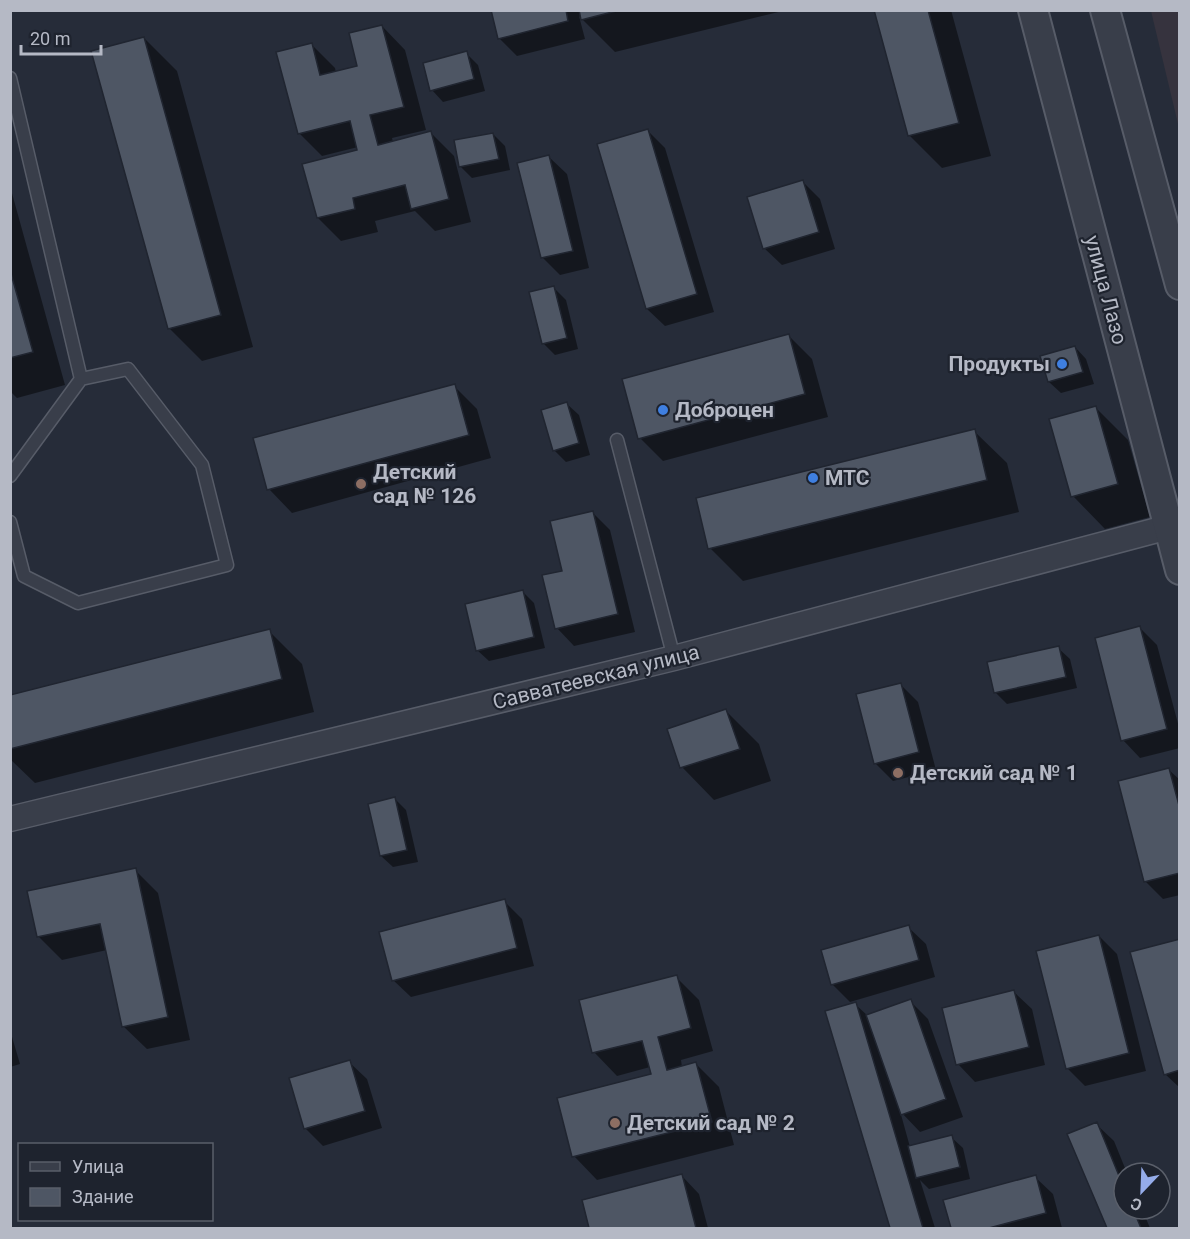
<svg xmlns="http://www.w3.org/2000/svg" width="1190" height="1239" font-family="Roboto,sans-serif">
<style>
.medical{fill:#36333e}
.shadow{fill:#0007}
.building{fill:#4e5664;stroke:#202530;stroke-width:1.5}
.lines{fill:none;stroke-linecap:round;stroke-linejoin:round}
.service-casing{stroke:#575c68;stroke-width:15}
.minor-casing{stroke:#575c68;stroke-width:27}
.tertiary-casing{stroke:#575c68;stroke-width:32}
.service{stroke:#393e4a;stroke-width:12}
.minor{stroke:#393e4a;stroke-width:24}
.tertiary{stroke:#393e4a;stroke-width:28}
.shop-dot{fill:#3f7fe0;stroke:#1e232e;stroke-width:2}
.education-dot{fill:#8d6e63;stroke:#1e232e;stroke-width:2}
.labels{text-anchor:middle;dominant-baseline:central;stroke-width:4.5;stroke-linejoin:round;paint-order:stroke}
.street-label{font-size:21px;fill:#b5b9c5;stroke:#1e232e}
.poi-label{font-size:21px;font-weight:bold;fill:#b5b9c5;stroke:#1e232e;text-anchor:start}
</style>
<rect width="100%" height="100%" fill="#262c39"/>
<path class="medical" d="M1151 11H1179V128Z"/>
<path class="shadow" d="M492 10H787L615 52 579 16 585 39 517 56 499 38Z
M876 10H951L991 156 942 168 910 136Z
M382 26 405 50 426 130 392 138 393 142 431 133 454 156 471 222 435 231 415 211 375 221 378 232 341 241 318 218 359 151 358 147 322 156 299 133 311 44 335 68 336 73 359 67Z
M144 38 177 71 253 347 202 361 169 328Z
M466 53 478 65 485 91 443 102 432 90Z
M648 131 665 148 714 312 665 326 647 309Z
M493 134 505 146 510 170 472 178 460 166Z
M549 157 567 174 589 268 560 275 542 257Z
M802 181 820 199 835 249 782 265 764 248Z
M10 186 65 385 17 398 10 391Z
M554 288 566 300 578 349 555 355 543 343Z
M789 336 812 359 828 417 663 461 640 438Z
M1075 347 1086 359 1094 384 1061 393 1049 382 1042 357Z
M454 386 477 409 491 458 292 513 269 489Z
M567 404 579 415 590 455 566 462 554 450Z
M1095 407 1128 440 1150 517 1105 529 1073 496Z
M974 431 1007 463 1019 512 743 581 710 548Z
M592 512 610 530 635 632 574 646 557 628 564 572Z
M523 592 534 603 545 648 489 661 477 650Z
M1140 628 1157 645 1180 731V748L1140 758 1123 740Z
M269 631 302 664 314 712 35 783 10 759V697Z
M1058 648 1070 659 1077 688 1007 704 995 692Z
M900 684 918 702 936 770 893 781 875 763Z
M726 711 759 744 771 781 714 800 682 767Z
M1169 770 1180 780V895L1163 899 1145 881Z
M395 799 406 810 418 862 393 867 381 856Z
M135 870 158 893 190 1040 147 1049 123 1026 107 950 62 960 39 937 29 893Z
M504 901 522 919 534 966 411 997 393 980Z
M908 927 926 944 935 977 850 1002 832 984Z
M1099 936 1117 954 1146 1071 1085 1086 1067 1068Z
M1180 941V1088L1165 1074Z
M676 977 699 1000 713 1051 681 1060 682 1067 696 1064 719 1087 734 1145 597 1180 574 1156 652 1075 650 1067 617 1076 594 1052Z
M1014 992 1032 1009 1045 1065 975 1082 958 1064Z
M910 1001 928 1019 963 1117 920 1132 900 1111 910 1147 951 1137 963 1148 970 1179 929 1189 920 1180 935 1228H892L827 1012 855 1004 868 1016Z
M10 1030 20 1064 10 1067Z
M349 1062 367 1079 382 1128 323 1146 305 1128Z
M1096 1124 1114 1141 1127 1173H1124V1209H1142L1150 1228H1108L1069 1135Z
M682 1176 699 1194 708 1228H591L583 1201Z
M1035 1177 1053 1194 1062 1228H952L945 1201Z"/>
<path class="building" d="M491 10H566L568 21 498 39Z
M579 10H620L581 20Z
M874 10H928L959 123 908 136Z
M382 25 404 107 370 115 378 145 431 131 449 199 411 209 405 185 353 198 355 209 317 218 302 164 357 150 350 121 298 134 276 52 312 43 320 75 357 66 349 33Z
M144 37 221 315 168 329 91 51Z
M467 51 474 79 430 91 423 63Z
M648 129 697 294 646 309 597 144Z
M493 133 499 159 459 167 454 140Z
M549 155 573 251 541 258 517 163Z
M803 180 819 232 763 249 747 197Z
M10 270 33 352 10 358Z
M554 286 567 338 542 344 529 292Z
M789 334 805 394 638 439 622 379Z
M1075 346 1083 372 1048 382 1040 356Z
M455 384 469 435 267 490 253 438Z
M567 402 579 443 553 451 541 410Z
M1096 406 1118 484 1071 497 1049 419Z
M975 429 987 480 708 549 696 498Z
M593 511 618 614 555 629 542 575 562 571 550 521Z
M523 590 534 637 476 651 465 604Z
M1140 626 1167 729 1121 741 1095 638Z
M270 629 282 679 10 749V695Z
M1059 646 1066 677 994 693 987 662Z
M901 683 919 752 874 764 856 694Z
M726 709 740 749 680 768 667 729Z
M1169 768 1180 809V873L1144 882 1118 781Z
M395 797 407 850 380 856 368 804Z
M136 868 168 1017 122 1027 100 924 37 937 27 891Z
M505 899 517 948 392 981 379 932Z
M909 925 919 960 831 985 821 950Z
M1099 935 1129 1053 1066 1069 1036 951Z
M1180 939V1070L1164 1075 1130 952Z
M677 975 691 1028 658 1037 667 1070 696 1062 712 1122 572 1157 557 1098 651 1074 642 1041 592 1053 579 1000Z
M1014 990 1029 1047 956 1065 942 1008Z
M911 999 946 1099 901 1115 866 1015Z
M856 1002 923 1228H890L825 1011Z
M350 1060 365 1111 304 1129 289 1078Z
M1097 1122 1124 1188V1209H1133L1141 1228H1107L1067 1134Z
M952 1135 960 1167 916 1178 908 1146Z
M682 1174 696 1228H589L582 1200Z
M1036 1175 1046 1213 989 1228H951L943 1200Z"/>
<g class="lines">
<defs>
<path id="service" d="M10 78 81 379
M617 440 674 658
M10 476 81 379 128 369 202 465 227 565 78 603 24 576 10 522"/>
<path id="minor" d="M10 819 674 658 1180 524"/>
<path id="tertiary" d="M1033 10 1180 570
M1105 10 1180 285"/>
</defs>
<use href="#service" class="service-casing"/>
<use href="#minor" class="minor-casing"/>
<use href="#tertiary" class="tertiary-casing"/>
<use href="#service" class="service"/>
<use href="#minor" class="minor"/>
<use href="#tertiary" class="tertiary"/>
</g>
<g class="shop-dot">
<circle cx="1062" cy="364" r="6"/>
<circle cx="663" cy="410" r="6"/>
<circle cx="813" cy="478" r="6"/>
</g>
<g class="education-dot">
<circle cx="361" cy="484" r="6"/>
<circle cx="898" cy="773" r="6"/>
<circle cx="615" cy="1123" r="6"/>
</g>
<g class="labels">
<g class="street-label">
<text transform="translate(1106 290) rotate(75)">улица Лазо</text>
<text transform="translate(596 677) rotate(-14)">Савватеевская улица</text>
</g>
<g class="poi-label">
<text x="1050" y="364" text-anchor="end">Продукты</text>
<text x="675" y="410">Доброцен</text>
<text x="373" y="472">Детский<tspan x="373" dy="24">сад № 126</tspan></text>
<text x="825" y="478">МТС</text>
<text x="910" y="773">Детский сад № 1</text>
<text x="627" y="1123">Детский сад № 2</text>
</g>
</g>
<rect width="1190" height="1239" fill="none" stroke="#b5b9c5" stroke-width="24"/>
<rect x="18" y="1143" width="195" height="78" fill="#1e232e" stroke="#5a5f6a" stroke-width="1.5"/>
<rect x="30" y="1162" width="30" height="9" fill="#393e4a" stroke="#5a5f6a" stroke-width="1.5"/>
<text x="72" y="1173" font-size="18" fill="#b5b9c5">Улица</text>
<rect x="30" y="1188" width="30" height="18" fill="#4e5664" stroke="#5a5f6a" stroke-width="1.5"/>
<text x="72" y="1203" font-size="18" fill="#b5b9c5">Здание</text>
<g transform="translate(1142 1191) rotate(203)"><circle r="28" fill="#1e232e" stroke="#5a5f6a" stroke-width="1.5"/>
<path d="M0-4.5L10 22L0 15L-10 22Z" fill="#95acea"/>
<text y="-9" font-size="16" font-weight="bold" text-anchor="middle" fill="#b5b9c5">С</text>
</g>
<path d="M21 45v9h80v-9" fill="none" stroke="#b5b9c5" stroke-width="3"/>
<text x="30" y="45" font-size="18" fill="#b5b9c5" stroke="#1e232e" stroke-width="4.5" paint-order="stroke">20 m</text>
</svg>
